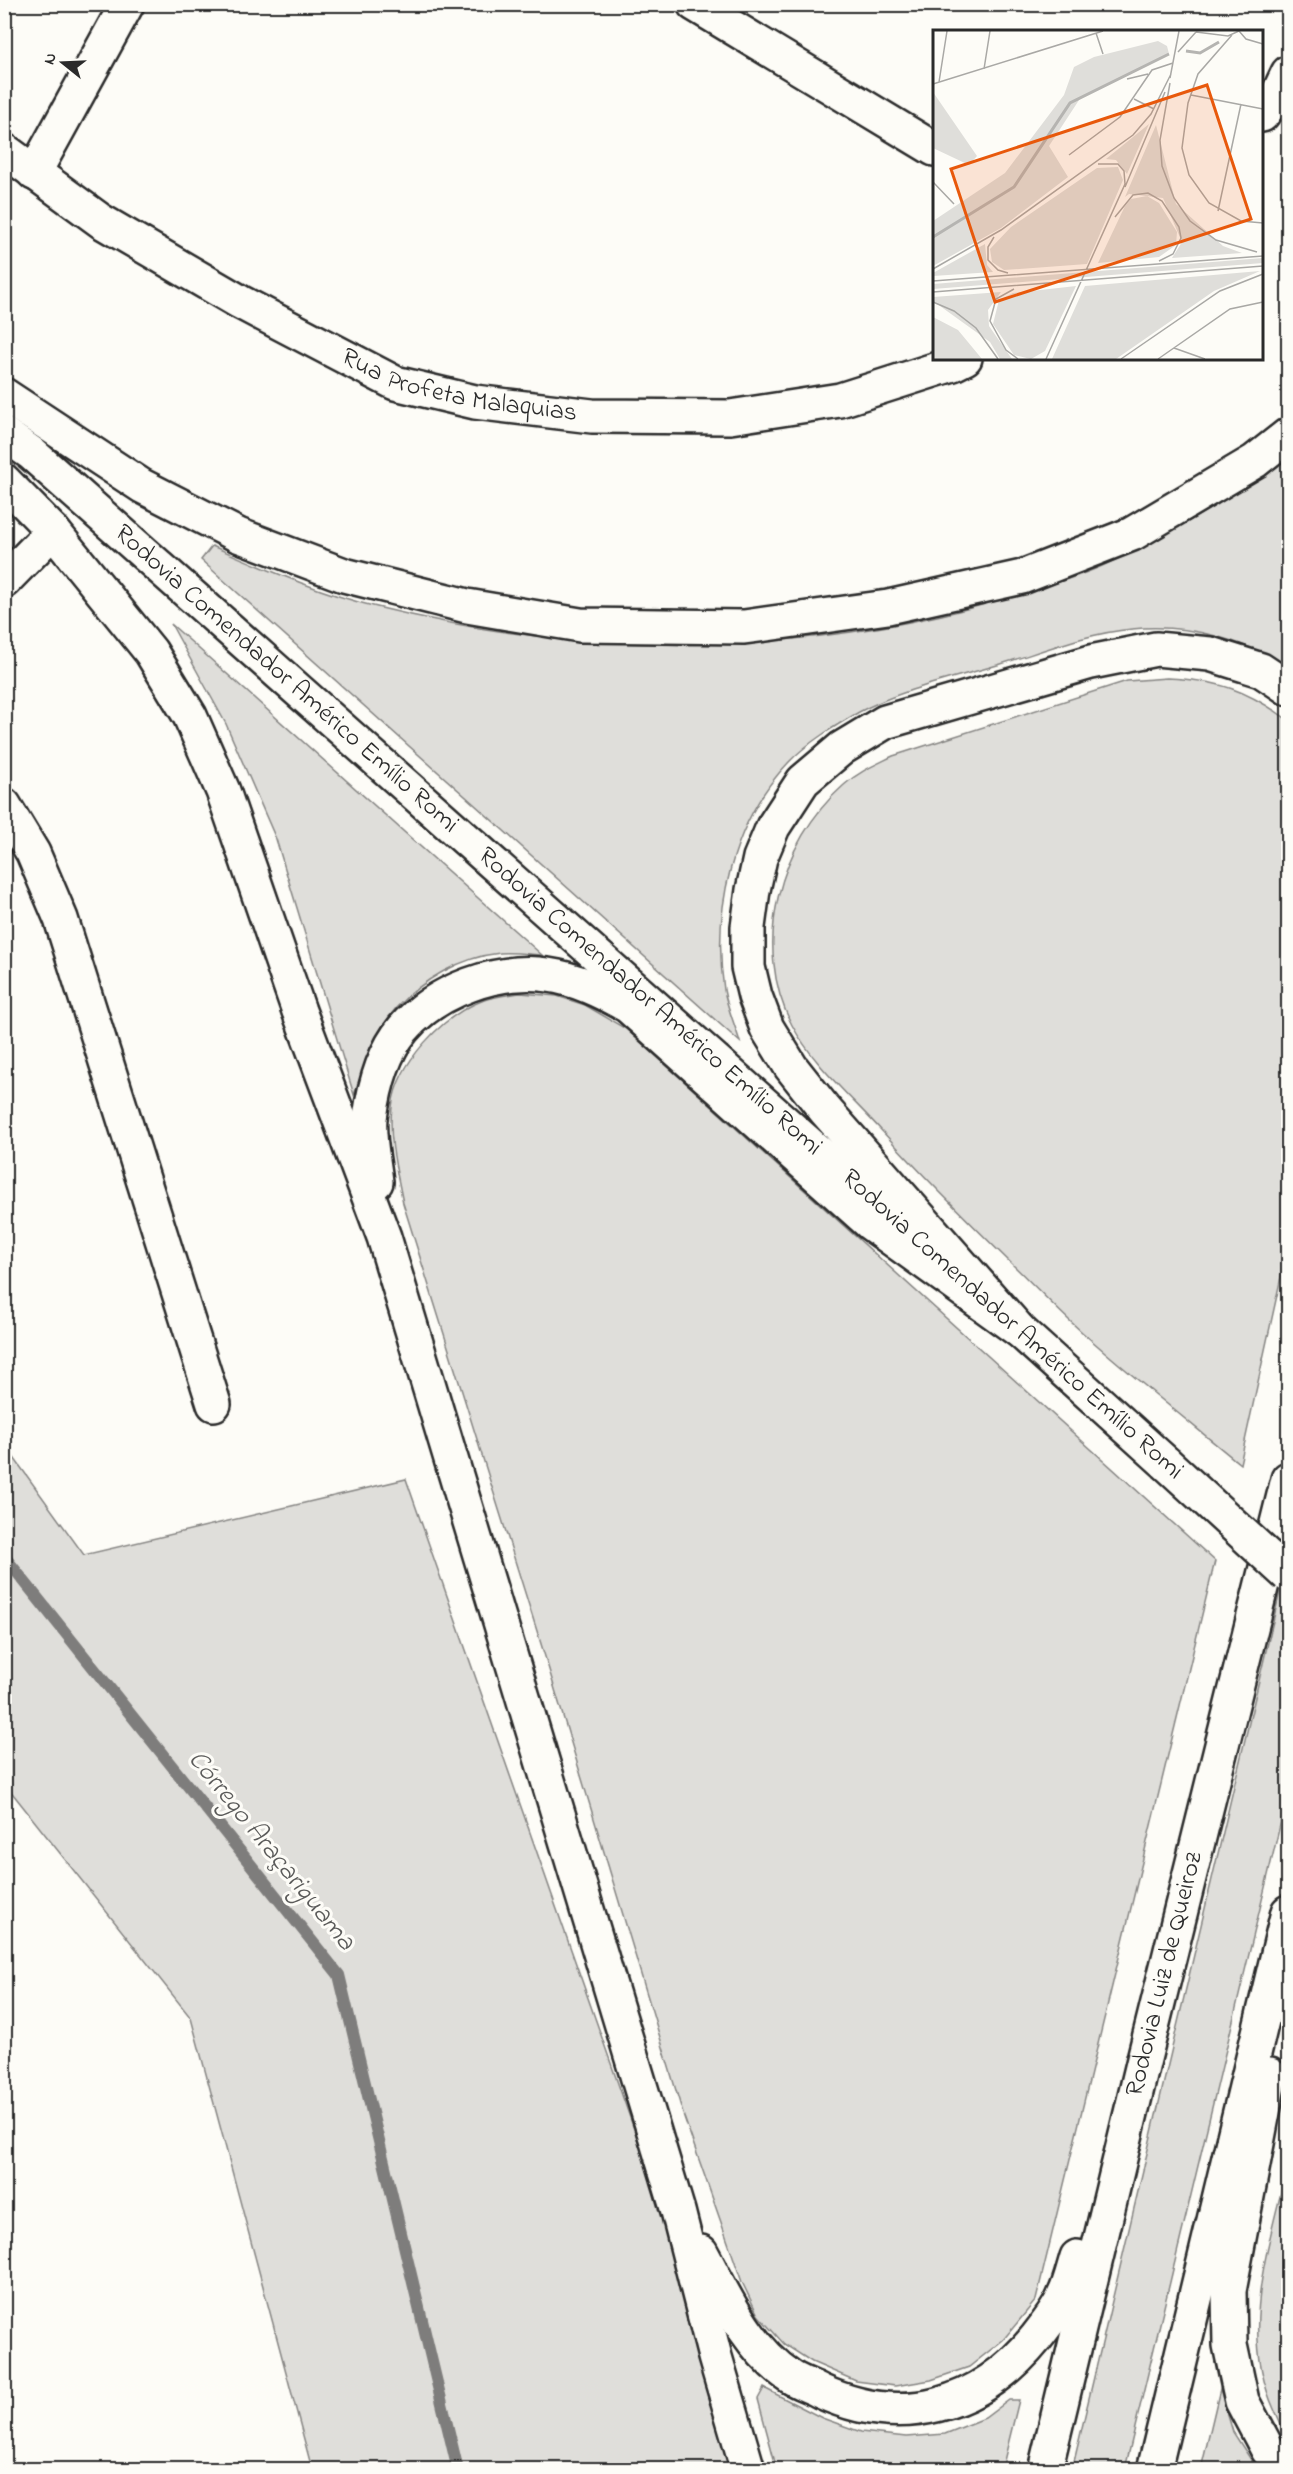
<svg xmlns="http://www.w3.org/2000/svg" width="1293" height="2474" font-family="'Indie Flower',sans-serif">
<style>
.green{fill:#dfdeda;stroke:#858482;stroke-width:1.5}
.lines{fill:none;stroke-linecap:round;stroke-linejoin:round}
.stream{stroke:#7e7d7b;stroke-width:12}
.minor-casing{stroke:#2b2b2b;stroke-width:38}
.major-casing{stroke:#2b2b2b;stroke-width:38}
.highway-casing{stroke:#2b2b2b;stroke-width:38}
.minor{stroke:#fdfcf7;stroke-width:33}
.major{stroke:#fdfcf7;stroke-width:33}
.highway{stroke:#fdfcf7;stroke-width:33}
.highway-bridge-casing{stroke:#2b2b2b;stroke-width:38;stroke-linecap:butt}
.highway-bridge{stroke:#fdfcf7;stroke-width:33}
.labels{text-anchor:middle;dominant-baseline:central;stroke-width:6;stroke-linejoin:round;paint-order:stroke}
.street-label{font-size:26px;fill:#2b2b2b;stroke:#fdfcf7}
.water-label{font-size:27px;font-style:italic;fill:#5b5b5a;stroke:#fdfcf7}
.inset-river{fill:none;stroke:#b5b4b1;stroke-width:3}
.inset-road{fill:none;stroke:#a9a8a5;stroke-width:1.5}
.view{fill:#e8590c;fill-opacity:0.15;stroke:#e8590c;stroke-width:3}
.inset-edge{fill:none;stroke:#2b2b2b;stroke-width:3}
</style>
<rect width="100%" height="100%" fill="#fdfcf7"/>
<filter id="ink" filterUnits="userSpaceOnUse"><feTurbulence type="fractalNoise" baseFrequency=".0167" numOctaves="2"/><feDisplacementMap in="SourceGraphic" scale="12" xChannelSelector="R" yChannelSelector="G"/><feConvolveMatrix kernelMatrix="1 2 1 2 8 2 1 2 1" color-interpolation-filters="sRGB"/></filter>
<g filter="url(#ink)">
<path class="green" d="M1288 458V666C1241 640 1188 623 1132 629 1088 633 1043 651 1001 664 954 678 902 689 859 712 835 726 808 742 789 762 732 821 712 911 724 990 727 1007 735 1025 740 1042L201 560 212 546C266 569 320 593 377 607 582 658 797 658 1000 600 1034 590 1070 580 1102 566 1168 537 1229 498 1288 458Z
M171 624 542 955C528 954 513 952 500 953 461 957 422 980 396 1008 375 1032 365 1066 354 1095L276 839 226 724Z
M1167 678C1218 680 1247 690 1288 720V1245L1240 1464C1188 1421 1134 1378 1083 1333 1059 1312 1037 1288 1014 1266 969 1222 924 1177 881 1130 852 1098 812 1063 792 1025 751 946 779 842 844 785 858 772 875 765 893 756L1127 681Z
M520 993 557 996 585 1005 626 1029 1215 1561 1036 2300 1003 2340 969 2367 931 2380 895 2386 856 2381 812 2362 784 2344 758 2315 742 2282 684 2117 547 1663 403 1203C397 1172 388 1139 392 1107 397 1063 443 1015 484 1000 495 996 508 995 520 993Z
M4 1444 84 1555 406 1479 662 2209 730 2469H312L191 2018 5 1784Z
M1288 1558V1792L1125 2469 1072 2470Z
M1288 2163V2437C1282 2429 1278 2418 1274 2409 1238 2329 1270 2243 1288 2163Z
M764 2388 822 2418 861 2432 906 2437 945 2434 985 2418 1009 2400H1019L1002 2469 777 2470 758 2399Z
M1220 2389 1233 2432 1257 2469H1201Z"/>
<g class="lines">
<path class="stream" d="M4 1556 339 1975 458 2470"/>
<defs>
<g id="minor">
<path d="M694 4 934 149"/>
<path d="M1262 115 1278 94 1288 73"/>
<path id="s1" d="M4 150 101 221 240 302 395 383 475 402 592 416 730 417 840 400 953 364 965 358"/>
<path d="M34 173 127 4"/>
<path d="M4 581 53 531"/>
<path d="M4 805 33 853 61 919 214 1404"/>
</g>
<g id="major">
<path id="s2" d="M4 434 31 453 932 1253"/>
</g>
<g id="highway">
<path d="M4 395 142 486 238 535 344 575 467 606 580 625 744 627 888 607 1022 577 1132 534 1255 461 1288 435"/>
<path d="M4 481 53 531 151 652 190 716 223 791 299 1011 384 1237 678 2211 715 2357 748 2470"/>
<path d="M376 1182C374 1162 368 1139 370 1118 374 1088 383 1053 403 1029 436 990 498 968 548 975 577 979 603 992 628 1006L870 1223 1020 1331 1166 1463"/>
<path d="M1020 1331 825 1110 791 1067 767 1028 755 996 748 967V927L753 890 760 858 773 827 803 781 842 748 885 722 1091 662 1156 649 1210 654 1261 670 1288 688"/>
<path d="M1270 2075 1229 2291 1230 2345 1242 2401 1268 2450 1284 2470"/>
<path d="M701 2252C725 2296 748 2349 791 2377 800 2383 811 2386 820 2391 902 2429 980 2407 1036 2338 1046 2325 1058 2311 1064 2296 1070 2284 1073 2270 1077 2257"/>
<path id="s3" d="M1045 2470 1144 2059 1288 1479"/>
<path d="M1154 2470 1288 1912"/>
</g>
</defs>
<use href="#minor" class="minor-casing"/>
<use href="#major" class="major-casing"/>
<use href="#highway" class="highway-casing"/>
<use href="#minor" class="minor"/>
<use href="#major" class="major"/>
<use href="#highway" class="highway"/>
<defs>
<path id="highway-bridge" d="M1166 1463 1288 1575"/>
</defs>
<use href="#highway-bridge" class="highway-bridge-casing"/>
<use href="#highway-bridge" class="highway-bridge"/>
</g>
</g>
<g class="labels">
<g class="street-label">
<text stroke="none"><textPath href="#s1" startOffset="519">Rua Profeta Malaquias</textPath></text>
<text stroke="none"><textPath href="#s2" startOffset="374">Rodovia Comendador Américo Emílio Romi</textPath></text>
<text stroke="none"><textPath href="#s2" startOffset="860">Rodovia Comendador Américo Emílio Romi</textPath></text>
<text transform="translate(1012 1325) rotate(42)">Rodovia Comendador Américo Emílio Romi</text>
<text stroke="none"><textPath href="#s3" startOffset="510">Rodovia Luiz de Queiroz</textPath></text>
</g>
<g class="water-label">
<text transform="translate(271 1851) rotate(51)">Córrego Araçariguama</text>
</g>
</g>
<g transform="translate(933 30)">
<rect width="330" height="330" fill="#fdfcf7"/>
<path d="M225 11 234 16 236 24 148 67 116 116 135 147 68 198 0 236V191L72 143 131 65 141 37 161 27ZM0 62 44 126 36 135 0 118ZM216 94 194 144 183 130 173 129ZM223 95 243 174 290 216 309 223 239 228 249 212 230 168 196 164 192 167ZM185 137 190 150 154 234 71 240 59 232 57 219 78 197 164 138ZM214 166 226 173 244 202 243 215 226 227 165 233 192 176 198 169ZM52 214 54 235 60 242 0 246V243ZM330 228V233L0 259V254ZM327 241 281 261 183 329H119L152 256ZM143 256 112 321 98 329 81 325 60 294 66 270 80 263ZM68 262 55 280 56 296 79 329H67L57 312 0 271V267ZM0 287 25 300 49 329H0Z" fill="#dfdeda"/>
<path class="inset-river" d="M253 21 267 23 286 12M0 207 81 157 137 73 236 24"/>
<path class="inset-road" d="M306 1 313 9 330 14M263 2 295 6 306 1M163 3 170 24M299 5 265 44 255 73 249 118 256 145 276 173 308 191 330 193M245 22 263 2M51 39 57 1M237 48 246 1M194 49 215 44M6 52 14 1M237 53 227 110 229 136 241 168 257 191 283 210 324 222M0 54 170 1M258 65 330 79M201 69 221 79M136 125 187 87 219 40 240 33M0 152 21 174M192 157 232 62M285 181 308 74M182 187 200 165 215 163 229 171 246 197 248 208 240 224 226 231M61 207 55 217V230L65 240 75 243M0 239 68 200 200 105 218 84 238 44M0 251 330 226M81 259 63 269 57 291 73 320 85 329M0 262 330 236M0 272 21 281 43 298 65 329M241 318 272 329M113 329 192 154 191 141 185 134H165M188 329 287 261 330 244M225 329 297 279 330 272"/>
<path class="view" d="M274 55 318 189 62 272 18 139Z"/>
<rect width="330" height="330" class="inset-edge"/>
</g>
<rect width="1293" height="2474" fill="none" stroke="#fdfcf7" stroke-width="24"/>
<rect x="12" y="12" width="1269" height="2450" fill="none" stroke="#2b2b2b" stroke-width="2" filter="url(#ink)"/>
<g transform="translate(63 63) rotate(288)" stroke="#fdfcf7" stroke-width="4.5" paint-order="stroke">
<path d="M0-4.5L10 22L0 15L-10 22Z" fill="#2b2b2b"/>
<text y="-9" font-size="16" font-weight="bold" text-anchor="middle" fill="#2b2b2b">N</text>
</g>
</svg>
